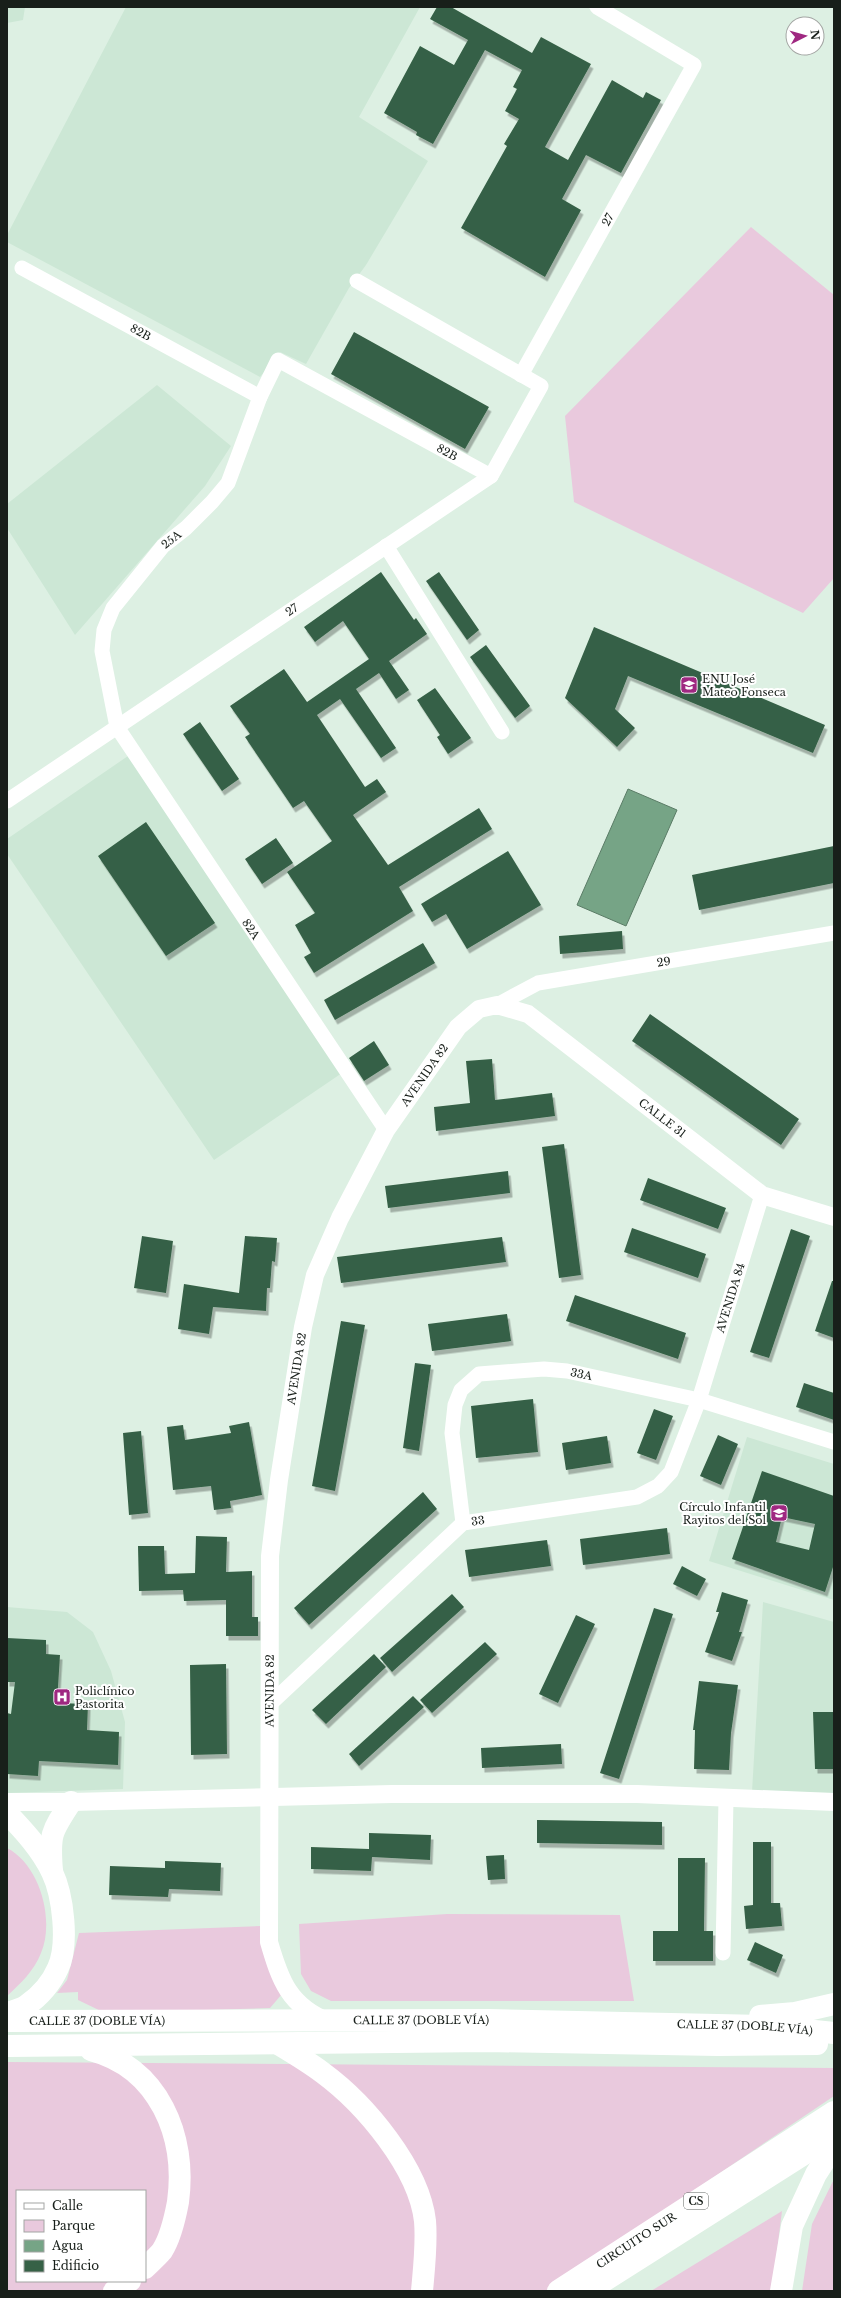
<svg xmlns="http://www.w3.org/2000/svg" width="841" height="2298" font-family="'Libre Baskerville',serif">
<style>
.built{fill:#cce7d5}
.green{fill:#e9c9dd;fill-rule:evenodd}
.water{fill:#76a486;stroke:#5a7c66}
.building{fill:#366146;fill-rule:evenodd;filter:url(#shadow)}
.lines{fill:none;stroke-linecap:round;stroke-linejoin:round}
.minor{stroke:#fff;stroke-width:15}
.tertiary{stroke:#fff;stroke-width:18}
.trunk{stroke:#fff;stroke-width:22}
.labels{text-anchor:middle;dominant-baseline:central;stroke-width:4;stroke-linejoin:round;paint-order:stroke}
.shield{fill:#fff;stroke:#5d625f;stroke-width:1}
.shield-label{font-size:10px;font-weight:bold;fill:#181f1a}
.street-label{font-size:11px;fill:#181f1a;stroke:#fff}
.poi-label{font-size:11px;fill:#181f1a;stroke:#fff;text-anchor:start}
</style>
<defs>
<filter id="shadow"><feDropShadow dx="2.5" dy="4.5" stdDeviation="0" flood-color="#0004"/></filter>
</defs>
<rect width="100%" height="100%" fill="#ddf0e3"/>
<path class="built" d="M7 7H25L23 20 7 23Z
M126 7H420L359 117 428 161 366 265 349 288 306 364 280 352 260 377 7 242V235Z
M157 385 231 446 205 486 75 635 7 528V504Z
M128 756 342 1073 214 1160 7 854V839Z
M747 1437 834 1464V1600L709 1561Z
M763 1602 834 1622V1793L752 1792Z
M7 1607 67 1612 93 1632 111 1671 125 1722 123 1789 7 1793Z"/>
<path class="green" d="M751 227 834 295V578L803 613 574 502 565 416Z
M7 1848C40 1865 55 1920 41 1953 34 1971 21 1983 7 1996Z
M447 1914 620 1915 634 2001H331L311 1991 301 1974 299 1924Z
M260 1926C261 1956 268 1967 282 1994L270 2008 105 2013 78 2000V1992L57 1993 67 1980 79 1933Z
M7 2062 834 2068V2096L545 2291H7ZM17 2191H145V2281H17Z
M834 2179V2291H802L812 2224Z
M782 2211 772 2291H651Z"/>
<path class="water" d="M628 789 677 810 626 926 577 905Z"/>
<path class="building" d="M437 7H451L532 53 541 37 591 64 545 147 568 160 612 80 643 98 646 92 661 100 621 173 586 155 562 199 581 210 545 277 461 228 507 146 504 144 519 119 505 111 517 89 513 87 522 70 485 50 433 144 416 135 417 132 384 113 420 46 454 65 468 40 430 19Z
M354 332 489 407 465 449 331 374Z
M381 572 414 620 416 618 427 634 389 661 409 690 396 699 379 673 356 689 396 748 381 758 340 699 317 715 365 787 377 779 386 792 353 815 388 865 479 808 492 829 399 887 413 911 314 973 304 957 311 953 295 925 315 913 287 872 332 841 304 801 293 808 245 737 250 734 230 706 284 669 307 702 369 659 343 621 315 642 304 627Z
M439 572 479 630 467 640 426 581Z
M594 627 825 725 813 753 628 676 615 709 635 728 617 747 565 698Z
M486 645 530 706 515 718 470 657Z
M435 688 471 738 448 754 437 737 440 735 417 700Z
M200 722 239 779 222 791 183 734Z
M146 822 215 923 166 956 98 856Z
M276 838 293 863 262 884 245 859Z
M834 846V883L699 910 692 875Z
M508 851 541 905 467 949 446 914 432 922 421 904Z
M622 931 623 949 560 954 559 936Z
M423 943 435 963 335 1020 324 1000Z
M650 1014 799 1119 781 1145 632 1041Z
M374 1041 389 1065 364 1081 349 1058Z
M492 1059 495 1100 552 1093 555 1116 436 1131 434 1107 470 1103 466 1061Z
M564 1144 581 1275 559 1278 542 1147Z
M508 1171 510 1193 388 1208 385 1186Z
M648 1178 726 1208 718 1229 640 1200Z
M632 1228 706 1254 698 1278 624 1252Z
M791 1229 810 1236 769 1358 750 1352Z
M142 1236 173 1241 166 1293 134 1288Z
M245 1236 277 1238 275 1262 272 1261 270 1288H267L266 1311 213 1307 209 1334 178 1329 184 1284 239 1293Z
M502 1237 506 1262 341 1283 337 1257Z
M832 1281H834V1338L815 1331Z
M575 1295 686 1333 678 1359 566 1321Z
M507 1314 511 1341 432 1351 428 1324Z
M341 1321 365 1325 335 1491 312 1486Z
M415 1363 431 1365 419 1451 403 1448Z
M804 1383 834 1393V1420L796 1407Z
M533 1399 538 1452 476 1458 471 1406Z
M654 1409 673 1416 656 1460 637 1453Z
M249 1422 262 1495 230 1501 231 1508 214 1510 211 1486 173 1490 167 1427 183 1425 185 1440 231 1433 229 1426Z
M141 1431 148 1513 129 1515 123 1433Z
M718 1435 738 1444 721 1485 700 1476Z
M607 1436 611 1463 566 1470 562 1443Z
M762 1471 834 1496V1564L825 1592 732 1559ZM782 1517 815 1524 809 1550 776 1542Z
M423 1492 437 1509 309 1625 294 1608Z
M667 1528 670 1554 583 1565 580 1539Z
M196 1536 227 1537 226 1572 252 1571V1617H258V1636H226V1600L184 1601 183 1590 139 1591 138 1546H164L165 1574 195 1573Z
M547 1540 551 1566 469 1577 465 1550Z
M682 1566 706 1579 697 1596 673 1584Z
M722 1592 748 1600 739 1632H742L732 1661 705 1652 719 1612H716Z
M452 1594 464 1607 392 1672 380 1658Z
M654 1608 673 1614 619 1779 600 1773Z
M576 1615 595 1624 558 1703 539 1694Z
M7 1638 46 1640V1654L60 1655 57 1703 88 1704 87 1730 119 1732 118 1765 39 1761 38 1776 7 1774V1713L11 1714 15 1682H7Z
M485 1642 497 1654 432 1713 420 1700Z
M374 1654 386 1667 326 1724 312 1710Z
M226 1664 227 1754 191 1755 190 1665Z
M699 1681 738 1685 731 1733 729 1770 694 1769 695 1730H693Z
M413 1696 424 1707 359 1766 349 1754Z
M813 1712H834V1769H815Z
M561 1744 562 1764 482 1768 481 1748Z
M537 1820 662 1822V1845L537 1843Z
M369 1833 431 1835 430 1860 372 1857 371 1871 311 1869V1847L369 1849Z
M753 1842H771V1903H780L782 1926 746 1929 744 1906 753 1905Z
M504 1855 505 1879 488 1880 486 1856Z
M678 1858H705L704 1931H713V1961H653V1931H678Z
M165 1861 221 1863 220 1891 169 1889 168 1897 109 1895 110 1866 165 1868Z
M755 1942 783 1955 776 1973 747 1960Z"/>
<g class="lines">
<g class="minor">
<path id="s1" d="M22 268 260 397"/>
<path id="s2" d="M521 375 694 65 597 7"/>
<path d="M386 546 502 732"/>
<path id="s3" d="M7 801 491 476 541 386 357 281"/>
<path id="s4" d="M497 1005 538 983 834 933"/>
<path id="s5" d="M386 1130 117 727 102 651 104 630 113 608 163 546 186 528 212 502 228 483 260 397 278 360 491 476"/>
<path id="s6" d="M463 1523 452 1433 455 1405 461 1390 479 1374 544 1369 567 1371 699 1400 834 1442"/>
<path id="s7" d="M269 1705 463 1523 637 1497 658 1486 671 1472 699 1400 762 1195"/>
<path d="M723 1953 726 1799"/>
</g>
<g class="tertiary">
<path d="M7 1802H71L392 1794H637L834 1802"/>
<path id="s8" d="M329 2022C289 2006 280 1980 269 1942L270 1556 279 1480 303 1327 315 1275 340 1218 386 1130 458 1027 479 1009 497 1005 528 1014 762 1195 834 1217"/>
</g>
<g class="trunk">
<path d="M7 1813C24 1831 41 1849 52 1872 63 1895 69 1944 58 1968 52 1982 40 1996 27 2005 22 2009 13 2011 7 2013"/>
<path d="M52 1871C49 1835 51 1832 71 1802"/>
<path d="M760 2016 795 2013 834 2004"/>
<path id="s9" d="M7 2021 488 2020 766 2026 834 2033"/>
<path d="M280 2045C295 2054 310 2063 323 2073 365 2104 419 2168 425 2221 427 2244 424 2268 422 2291"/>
<path d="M7 2046 488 2041 718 2045 817 2044"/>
<path d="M91 2050C159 2068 187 2136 178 2202 175 2218 171 2237 162 2251 157 2257 150 2263 145 2268"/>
<path d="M114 2291 130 2281"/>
<path id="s10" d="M558 2291 834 2112"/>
<path d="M588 2291 834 2135"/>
<path d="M781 2291 792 2226 816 2174 834 2146"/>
</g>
</g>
<defs>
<symbol id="school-square" viewBox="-11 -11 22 22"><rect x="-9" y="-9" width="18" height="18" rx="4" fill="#9f2881" stroke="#fff"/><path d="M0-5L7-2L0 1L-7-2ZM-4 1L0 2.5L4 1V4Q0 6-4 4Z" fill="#fff"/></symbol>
<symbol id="hospital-square" viewBox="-11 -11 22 22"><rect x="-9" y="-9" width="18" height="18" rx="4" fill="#9f2881" stroke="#fff"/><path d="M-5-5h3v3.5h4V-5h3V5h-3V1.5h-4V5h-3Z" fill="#fff"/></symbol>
</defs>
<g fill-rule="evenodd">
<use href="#school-square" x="679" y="675" width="20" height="20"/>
<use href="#school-square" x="769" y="1503" width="20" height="20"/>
<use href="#hospital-square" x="52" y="1687" width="20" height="20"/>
</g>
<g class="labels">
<rect class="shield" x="684" y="2193" width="24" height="16" rx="3"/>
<g class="shield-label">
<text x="696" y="2201">CS</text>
</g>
<g class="street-label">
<text stroke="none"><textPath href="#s2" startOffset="178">27</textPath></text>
<text stroke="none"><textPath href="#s1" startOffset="135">82B</textPath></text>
<text stroke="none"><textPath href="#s5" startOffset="1103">82B</textPath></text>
<text stroke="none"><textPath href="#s5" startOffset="697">25A</textPath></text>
<text stroke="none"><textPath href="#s3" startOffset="343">27</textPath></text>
<text transform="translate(251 929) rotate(56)">82A</text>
<text stroke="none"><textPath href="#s4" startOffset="174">29</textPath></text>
<text stroke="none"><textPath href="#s8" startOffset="1004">AVENIDA 82</textPath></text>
<text stroke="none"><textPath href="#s8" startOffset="1311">CALLE 31</textPath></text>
<text stroke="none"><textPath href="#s7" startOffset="669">AVENIDA 84</textPath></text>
<text stroke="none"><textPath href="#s8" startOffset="680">AVENIDA 82</textPath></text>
<text stroke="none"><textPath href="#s6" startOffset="262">33A</textPath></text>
<text stroke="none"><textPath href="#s7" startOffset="281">33</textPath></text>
<text stroke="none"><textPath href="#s8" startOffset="356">AVENIDA 82</textPath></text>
<text stroke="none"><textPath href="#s9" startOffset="90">CALLE 37 (DOBLE VÍA)</textPath></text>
<text stroke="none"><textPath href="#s9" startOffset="414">CALLE 37 (DOBLE VÍA)</textPath></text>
<text stroke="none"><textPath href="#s9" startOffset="738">CALLE 37 (DOBLE VÍA)</textPath></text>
<text stroke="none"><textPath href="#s10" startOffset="93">CIRCUITO SUR</textPath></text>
</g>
<g class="poi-label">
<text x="702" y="679">ENU José<tspan x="702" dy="13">Mateo Fonseca</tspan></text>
<text x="766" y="1507" text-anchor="end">Círculo Infantil<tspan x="766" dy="13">Rayitos del Sol</tspan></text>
<text x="75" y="1691">Policlínico<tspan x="75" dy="13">Pastorita</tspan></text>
</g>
</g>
<rect width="841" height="2298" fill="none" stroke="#181f1a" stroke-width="16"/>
<rect x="16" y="2190" width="130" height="92" fill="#ffffff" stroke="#a3a5a3"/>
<rect x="24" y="2203" width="20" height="6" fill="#ffffff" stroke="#a3a5a3"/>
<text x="52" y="2210" font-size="12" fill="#181f1a">Calle</text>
<rect x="24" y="2220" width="20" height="12" fill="#e9c9dd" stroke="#a3a5a3"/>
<text x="52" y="2230" font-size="12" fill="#181f1a">Parque</text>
<rect x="24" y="2240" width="20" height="12" fill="#76a486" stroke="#a3a5a3"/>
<text x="52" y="2250" font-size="12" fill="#181f1a">Agua</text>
<rect x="24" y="2260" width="20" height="12" fill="#366146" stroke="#a3a5a3"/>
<text x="52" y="2270" font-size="12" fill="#181f1a">Edificio</text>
<g transform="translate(805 36) rotate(84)"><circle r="19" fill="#ffffff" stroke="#a3a5a3"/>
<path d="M0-3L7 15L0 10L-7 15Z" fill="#9f2881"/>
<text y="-6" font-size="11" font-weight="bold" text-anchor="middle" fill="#181f1a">N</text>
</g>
</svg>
